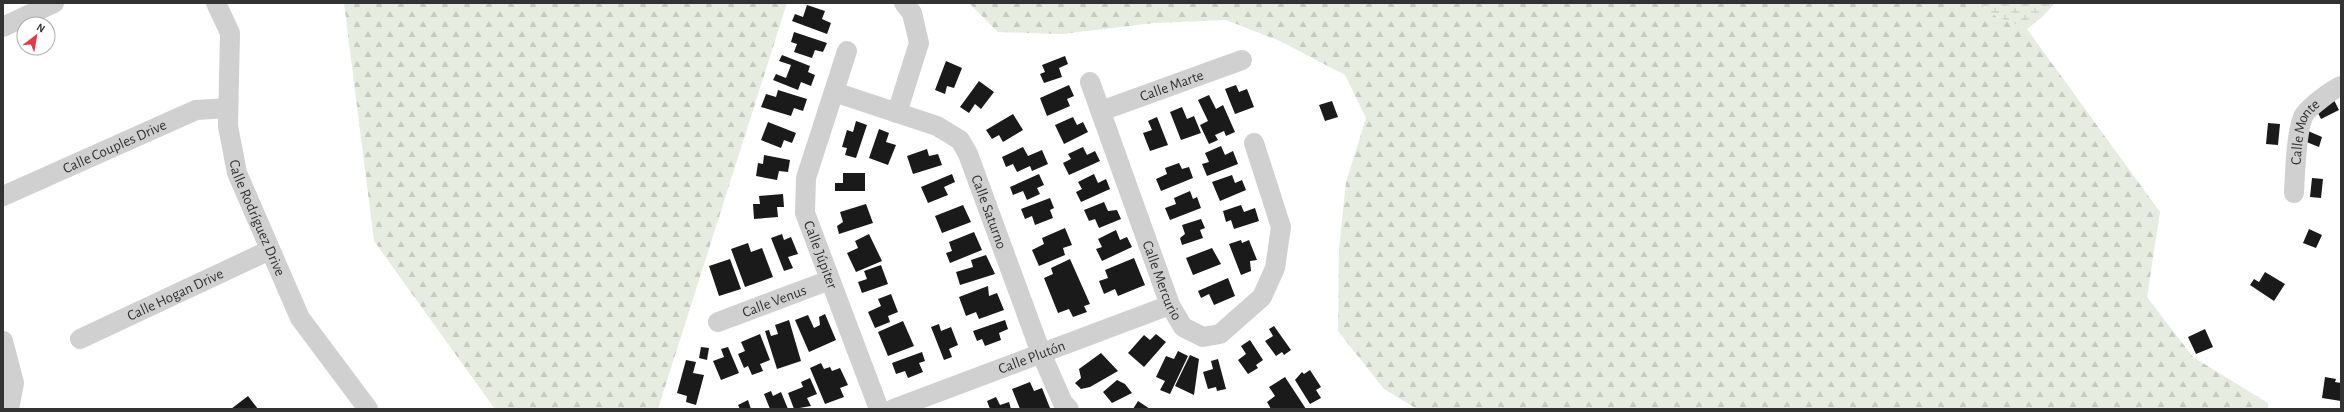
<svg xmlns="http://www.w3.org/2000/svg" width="2344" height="412" font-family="'Alegreya Sans',sans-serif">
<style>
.forest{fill:url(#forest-firs)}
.wetland{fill:url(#wetland-marsh)}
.building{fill:#1a1a1a}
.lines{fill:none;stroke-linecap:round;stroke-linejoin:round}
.minor{stroke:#d0d0d0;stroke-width:20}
.labels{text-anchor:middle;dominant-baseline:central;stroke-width:4;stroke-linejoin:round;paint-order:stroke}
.street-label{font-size:15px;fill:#333;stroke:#fff}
</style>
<defs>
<pattern id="forest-firs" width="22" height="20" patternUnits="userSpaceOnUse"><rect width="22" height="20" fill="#e6ecdf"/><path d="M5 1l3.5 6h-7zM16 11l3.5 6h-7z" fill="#c6cbc0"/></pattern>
<pattern id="wetland-marsh" width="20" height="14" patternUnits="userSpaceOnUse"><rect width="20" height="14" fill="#e6ecdf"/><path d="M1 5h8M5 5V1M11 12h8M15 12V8" fill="none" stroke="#c6cbc0"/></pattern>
</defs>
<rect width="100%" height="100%" fill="#fff"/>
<path class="forest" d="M344 3H787L658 409H495L374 241Z
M969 3H1979L1997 17 2027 29 2160 212 2147 297 2193 357 2268 403V409H1417L1384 389 1338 331 1339 249 1346 182 1366 118 1345 75 1280 41 1226 20 1154 23 1062 34 998 32Z"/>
<path class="wetland" d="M1979 3H2055L2042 17 2027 29 1997 17Z"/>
<path class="building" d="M807 5 825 11 822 19 831 23 827 34 792 21 795 14 803 17Z
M794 32 827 43 823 52 815 50 812 58 794 52 797 44 791 42Z
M782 55 810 66 808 72 815 75 811 86 801 82 798 90 773 80 776 74 786 78 791 65 779 61Z
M1065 56 1068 64 1059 68 1062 77 1044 83 1040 74 1045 72 1042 65Z
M946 61 962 68 954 88 947 86 945 94 935 90Z
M979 81 994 92 981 109 975 104 969 113 960 107Z
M1069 85 1074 96 1067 99 1070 106 1047 116 1040 98Z
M1236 85 1239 92 1247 89 1254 107 1235 114 1225 89Z
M778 90 807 99 803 111 794 108 791 116 761 107 766 94 776 97Z
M1209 95 1216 109 1223 105 1235 132 1226 136 1224 131 1215 135 1218 140 1209 144 1200 125 1208 121 1198 100Z
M2334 100 2339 110 2321 119 2316 109Z
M1332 101 1338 117 1325 121 1319 105Z
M1182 107 1187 119 1194 116 1201 133 1181 140 1170 112Z
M1013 114 1023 130 1003 142 999 135 992 139 986 130Z
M1073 117 1077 125 1083 122 1088 132 1064 144 1055 125Z
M1157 117 1168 145 1150 151 1143 133 1152 130 1148 121Z
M856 121 867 125 856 158 845 155 847 148 842 147 847 130 853 132Z
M768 122 796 133 792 143 784 140 781 148 761 140Z
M2268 123 2280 124 2278 145 2266 144Z
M879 129 889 133 886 142 896 145 888 165 869 158Z
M2308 131 2322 137 2319 147 2304 141Z
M1221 146 1225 155 1233 151 1238 164 1207 176 1202 164 1209 162 1205 153Z
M1023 147 1028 156 1042 150 1048 164 1032 171 1030 166 1017 172 1013 164 1006 167 1002 157Z
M1083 147 1087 155 1095 151 1100 161 1069 175 1063 163 1071 159 1068 154Z
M927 149 929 156 938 154 942 165 913 174 907 156Z
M764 155 790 160 788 172 779 171 777 180 756 176 758 163 763 164Z
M1179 163 1182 169 1189 167 1193 178 1161 191 1156 179 1167 174 1165 168Z
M843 173H865V191H835V183H843Z
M952 174 955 182 944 187 948 195 928 203 921 187Z
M1039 174 1044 185 1037 188 1040 194 1027 200 1023 191 1013 195 1010 187Z
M1094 174 1098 183 1106 179 1110 189 1081 202 1076 192 1082 189 1078 182Z
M1232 175 1235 183 1242 180 1246 190 1220 201 1212 182Z
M2312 178 2323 179 2321 198 2310 197Z
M1190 191 1193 199 1197 197 1201 208 1170 220 1165 208 1176 204 1174 198Z
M783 194 784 207H777L778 217 754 219 753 204H760L759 196Z
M1050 198 1054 208 1050 210 1053 218 1035 225 1032 216 1025 219 1021 209Z
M1104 202 1108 211 1117 210 1121 219 1099 228 1095 219 1089 221 1084 210Z
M866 204 873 223 839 234 837 226 843 222 840 212Z
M963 205 971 222 942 233 935 216Z
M1241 205 1244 212 1255 208 1259 221 1234 229 1231 220 1226 222 1223 211Z
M1201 219 1205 228 1200 230 1203 238 1182 245 1180 238 1185 234 1182 225Z
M1065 228 1072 245 1063 248 1065 255 1039 266 1032 250 1044 244 1042 238Z
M2309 229 2322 235 2316 248 2303 243Z
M1116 230 1120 240 1127 237 1132 247 1102 261 1096 249 1102 247 1098 239Z
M974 232 982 250 950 263 946 253 952 251 949 242Z
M782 234 784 240 791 237 798 254 788 257 793 268 784 271 771 238Z
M869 234 882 261 856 272 847 253 858 248 855 241Z
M1241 240 1242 243 1249 240 1257 260 1250 261 1251 271 1241 275 1229 244Z
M748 243 751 252 762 248 773 277 745 287 731 249Z
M1212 248 1221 264 1193 275 1186 258Z
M986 255 995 274 960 285 956 272 973 267 971 260Z
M1134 258 1145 285 1118 296 1115 289 1104 294 1099 281 1108 278 1105 270Z
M730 259 741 289 719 296 709 266Z
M1070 259 1090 304 1084 306 1087 312 1073 317 1069 309 1058 313 1044 278 1053 274 1051 268Z
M881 265 888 284 862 293 858 282 867 279 864 271Z
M2265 272 2285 284 2274 301 2250 285 2254 279 2259 282Z
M1228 278 1235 296 1214 305 1209 294 1201 298 1198 291Z
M988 286 989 296 997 293 1004 310 979 319 976 312 966 316 959 297Z
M891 294 898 312 888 316 890 322 875 328 868 312 881 306 878 299Z
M825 314 836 340 809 352 795 320 808 315 814 328 820 325 819 317Z
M789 320 801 361 777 369 765 331 769 330 771 336 778 334 775 325Z
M1005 320 1008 329 999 333 1001 340 985 346 982 339 977 341 973 331Z
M903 321 914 346 888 356 878 332Z
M939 324 941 331 951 327 958 345 949 349 952 357 944 360 931 327Z
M1274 326 1291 350 1284 355 1282 352 1276 356 1265 341 1273 336 1269 329Z
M2205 329 2213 347 2196 354 2188 337Z
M760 334 770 360 760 364 763 371 752 375 748 366 744 368 738 354 745 351 741 342Z
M1156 334 1166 342 1144 367 1128 353 1144 335 1150 340Z
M1250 340 1263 360 1256 365 1258 368 1248 374 1238 360 1246 354 1241 346Z
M701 347 709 348 707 360 699 358Z
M728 347 739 373 721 380 713 361 724 357 721 349Z
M1178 351 1188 356 1170 394 1160 390 1165 381 1156 377 1166 356 1174 359Z
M922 352 925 361 919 363 923 372 908 378 905 371 896 374 892 363Z
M1101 353 1118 371 1090 387 1081 389 1075 383 1081 378 1079 369Z
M1190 355 1199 359 1194 395 1175 386Z
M1218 359 1226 389 1217 391 1216 387 1208 389 1203 372 1213 369 1211 361Z
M686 360 696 362 693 373 704 375 696 405 686 402 687 396 677 393Z
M821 363 824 369 830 367 832 371 840 368 848 385 840 388 844 397 825 404 810 368Z
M1310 370 1321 387 1316 390 1321 398 1310 404 1295 380 1302 372 1304 374Z
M1285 377 1306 409H1271L1267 402 1275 396 1269 387Z
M2325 377 2336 379 2335 382 2341 383V401L2322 398Z
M810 378 817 394 807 398 811 406 794 409 788 393 803 387 801 382Z
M1117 380 1125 384 1132 393 1112 403 1103 392Z
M1030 382 1034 391 1042 388 1050 408 1020 409 1012 389Z
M771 391 773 396 781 392 788 409H770L764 394Z
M248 396 258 409H231Z
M996 397 1000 405 1009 402 1011 409H990L987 401Z
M748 400 751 409H740L738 405Z
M1138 401 1150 409H1133Z"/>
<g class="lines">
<g class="minor">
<path id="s1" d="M216 3 230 33 228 126 237 173 300 318 368 409"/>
<path d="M3 27 54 3"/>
<path id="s2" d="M847 51 806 178 805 213 879 409"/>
<path id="s3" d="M1090 82 1170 305 1183 327 1203 337 1220 334 1262 297 1275 268 1281 227 1254 143"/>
<path id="s4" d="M834 92 937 126 960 140 968 154 1041 353 1063 403 1069 409"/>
<path id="s5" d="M1101 111 1242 60"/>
<path d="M897 113 919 43 912 13 904 3"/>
<path id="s6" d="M2294 193C2295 174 2296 134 2303 117 2306 109 2333 89 2341 86"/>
<path id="s7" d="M3 196 196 110 228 108"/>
<path id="s8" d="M718 322 830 280"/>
<path id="s9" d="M80 339 270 250"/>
<path d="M3 341 14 383 9 409"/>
<path id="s10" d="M893 409 1170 305"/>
</g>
</g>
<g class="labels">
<g class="street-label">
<text stroke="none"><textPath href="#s5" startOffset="75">Calle Marte</textPath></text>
<text stroke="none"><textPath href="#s6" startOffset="63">Calle Monte</textPath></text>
<text stroke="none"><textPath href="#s7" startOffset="122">Calle Couples Drive</textPath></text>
<text stroke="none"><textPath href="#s4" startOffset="213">Calle Saturno</textPath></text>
<text stroke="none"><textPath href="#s1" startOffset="223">Calle Rodríguez Drive</textPath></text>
<text stroke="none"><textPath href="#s2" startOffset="213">Calle Júpiter</textPath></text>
<text stroke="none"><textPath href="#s3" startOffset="211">Calle Mercurio</textPath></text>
<text stroke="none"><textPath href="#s9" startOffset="105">Calle Hogan Drive</textPath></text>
<text stroke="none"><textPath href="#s8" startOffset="60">Calle Venus</textPath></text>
<text stroke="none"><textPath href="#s10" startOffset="148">Calle Plutón</textPath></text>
</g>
</g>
<rect width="2344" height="412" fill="none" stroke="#333333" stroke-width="8"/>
<g transform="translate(36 36) rotate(31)"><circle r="19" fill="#ffffff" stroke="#adadad"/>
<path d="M0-3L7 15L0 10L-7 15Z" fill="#e63946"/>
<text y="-6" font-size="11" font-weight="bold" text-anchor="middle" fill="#333333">N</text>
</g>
</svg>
